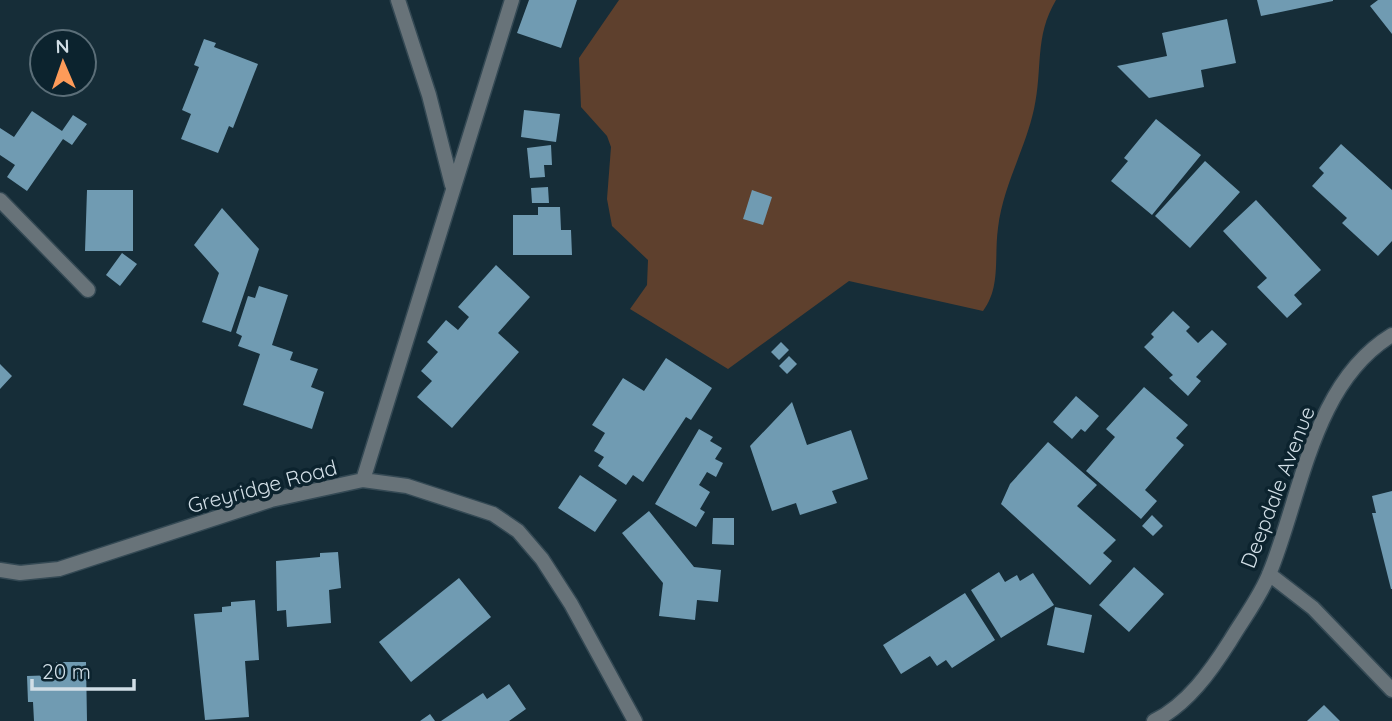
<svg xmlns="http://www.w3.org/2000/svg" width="1392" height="721" font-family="Quicksand,sans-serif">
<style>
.green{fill:#5e402d}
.building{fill:#709bb2}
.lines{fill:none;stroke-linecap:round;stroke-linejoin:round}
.service-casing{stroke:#344954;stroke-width:17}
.minor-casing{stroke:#344954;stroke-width:17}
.service{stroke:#687379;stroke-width:14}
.minor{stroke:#687379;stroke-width:14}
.labels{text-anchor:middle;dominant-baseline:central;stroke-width:7;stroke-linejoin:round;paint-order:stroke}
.street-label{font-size:21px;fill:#d1dee6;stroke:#0c232e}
</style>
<rect width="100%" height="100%" fill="#162d38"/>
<path class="green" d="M619 0H1056C1034 37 1043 69 1034 109 1025 150 1003 186 998 228 994 257 1001 287 983 311L849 281 728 369 630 309 647 285 648 260 612 226 607 199 611 147 607 136 581 107 579 58Z"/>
<path class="building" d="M529 0H577L561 48 517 33Z
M1257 0H1333V1L1261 16Z
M1378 0H1392V34L1370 6Z
M1227 19 1236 63 1201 70 1204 87 1149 98 1117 66 1167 56 1162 33Z
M204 39 216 43 214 47 258 64 233 128 229 126 218 153 181 139 191 114 182 110 199 67 194 65Z
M524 110 560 114 556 142 521 137Z
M32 111 62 131 73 115 87 124 72 145 63 139 27 191 7 177 15 165 0 155V128L14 137Z
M1156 119 1201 155 1152 215 1111 181 1128 161 1124 158Z
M1341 144 1392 190V241L1378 256 1342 223 1347 218 1312 186 1324 173 1319 168Z
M551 145 552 165H544L545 177 530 178 527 148Z
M1205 161 1240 192 1190 248 1155 216Z
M548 187 549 203H532L531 188Z
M87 190H133V251H85Z
M752 190 772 197 763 225 743 219Z
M1256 200 1321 270 1294 295 1302 304 1287 318 1257 287 1267 278 1223 231Z
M538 207H560L561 230H571L572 255H513V215H538Z
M222 208 259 249 231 332 202 322 219 273 194 245Z
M122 253 137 264 120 286 106 275Z
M496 265 530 297 498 333 519 352 452 428 417 397 432 381 421 371 438 352 427 342 446 320 458 330 469 317 458 307Z
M259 286 288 295 272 345 293 352 290 360 318 369 311 387 324 392 312 429 243 405 260 354 238 346 242 336 236 333 248 296 255 298Z
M1173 311 1190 327 1186 331 1198 343 1212 330 1227 344 1196 377 1201 381 1188 396 1169 378 1173 375 1144 347 1154 337 1151 334Z
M781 342 789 350 779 360 771 352Z
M789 356 797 364 787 374 779 366Z
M666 358 712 388 691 420 686 417 643 482 633 475 626 485 598 466 604 457 594 451 605 433 592 425 623 378 644 391Z
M0 364 12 376 0 389Z
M1144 387 1188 425 1176 438 1184 445 1145 490 1157 501 1141 519 1086 471 1115 437 1106 429Z
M1076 396 1099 416 1085 432 1081 429 1072 439 1053 422Z
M792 402 807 445 851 430 868 479 832 491 837 503 800 515 796 503 772 511 750 446Z
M699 429 713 437 710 441 722 448 715 459 723 463 716 477 707 472 699 485 710 492 700 509 705 512 696 527 655 504Z
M1048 442 1097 485 1077 506 1116 540 1103 553 1112 561 1090 585 1001 504 1010 484Z
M580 475 617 500 595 532 558 508Z
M1392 491V589H1391L1372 513H1376L1372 496Z
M649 511 694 567 721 570 718 602 697 600 695 620 659 616 663 583 622 533Z
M1152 515 1163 526 1153 536 1142 526Z
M713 518H734V545L712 544Z
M338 552 341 588 329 590 331 623 287 627 286 610 277 611 276 561 320 557V553Z
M1134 567 1164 594 1129 632 1099 605Z
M999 572 1005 582 1017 575 1020 581 1033 573 1054 605 1001 638 971 590Z
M459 578 491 617 411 682 379 642Z
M965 593 995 640 952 668 946 660 937 666 930 656 901 674 883 645Z
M255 600 259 660 245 661 249 717 205 720 194 614 222 612V607L231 606V602Z
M1055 607 1092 615 1084 653 1047 645Z
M56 662H86L87 721H34L33 702H28L27 676 57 675Z
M509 684 526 709 509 721H441L483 693 487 699Z
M1324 705 1340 721H1307Z
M430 714 435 721H420Z"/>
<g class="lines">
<defs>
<path id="service" d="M0 200 88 290"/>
<path id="minor" d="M398 0 429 95 452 185
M363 480 512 0
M0 570 20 573 59 569 271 500 363 480 407 486 493 514 518 531 542 559 571 604 635 721
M1269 574 1313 608 1392 690
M1154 721C1187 705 1211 671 1230 641 1243 619 1261 596 1270 572 1302 493 1313 383 1392 335"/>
</defs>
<use href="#service" class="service-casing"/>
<use href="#minor" class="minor-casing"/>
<use href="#service" class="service"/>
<use href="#minor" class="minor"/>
</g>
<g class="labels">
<g class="street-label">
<text transform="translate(262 486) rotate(-15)">Greyridge Road</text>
<text transform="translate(1277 487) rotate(-69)">Deepdale Avenue</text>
</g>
</g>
<g transform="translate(63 63) rotate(358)"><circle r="33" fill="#0c232e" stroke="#5b6e78" stroke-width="2"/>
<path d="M0-5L12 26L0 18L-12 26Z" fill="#fe9b59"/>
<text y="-10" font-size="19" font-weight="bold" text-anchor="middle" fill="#d1dee6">N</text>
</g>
<path d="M32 679v10h102v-10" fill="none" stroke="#d1dee6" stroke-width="3.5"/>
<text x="42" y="679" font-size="21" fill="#d1dee6" stroke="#0c232e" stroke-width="5" paint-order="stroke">20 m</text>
</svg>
